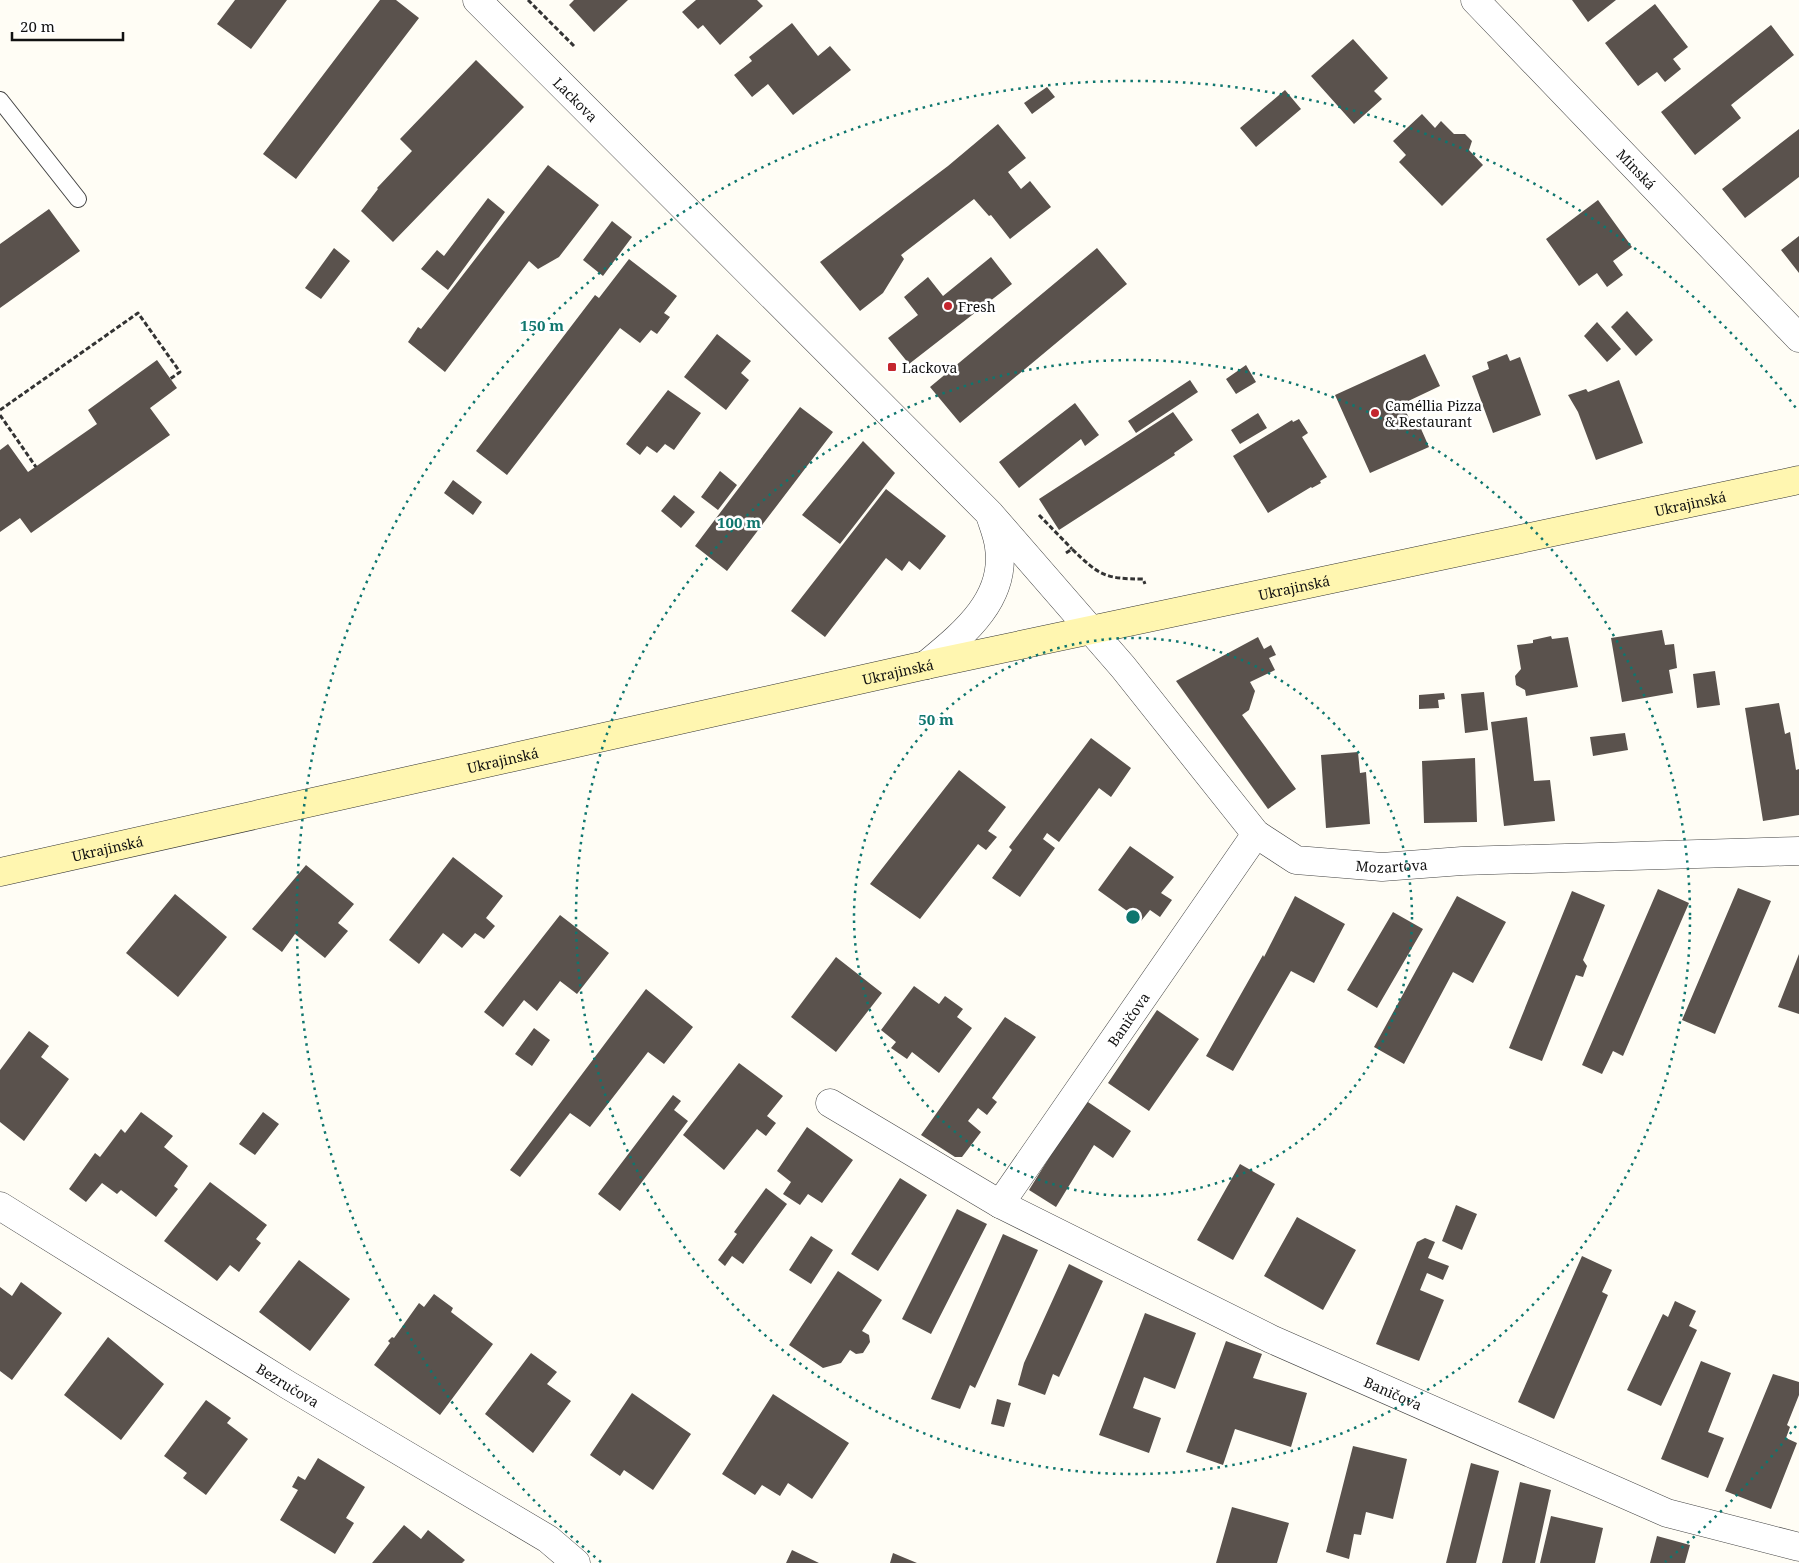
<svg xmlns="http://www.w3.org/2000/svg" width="1799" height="1563" font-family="'Noto Serif',serif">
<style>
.building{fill:#5a524d}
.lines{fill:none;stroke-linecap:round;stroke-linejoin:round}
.lane-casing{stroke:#444;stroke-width:18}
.street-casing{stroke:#444;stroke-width:29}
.secondary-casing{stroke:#333;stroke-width:29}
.path{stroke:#333;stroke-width:3;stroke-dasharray:5 2.5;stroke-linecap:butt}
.lane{stroke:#fff;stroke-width:16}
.street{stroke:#fff;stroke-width:28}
.secondary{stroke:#fff6b0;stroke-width:28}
.ring{fill:none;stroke:#0f766e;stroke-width:2.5;stroke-dasharray:2.5 5}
.poi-dot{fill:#c4262e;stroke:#fff;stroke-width:2}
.labels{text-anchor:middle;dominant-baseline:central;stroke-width:5;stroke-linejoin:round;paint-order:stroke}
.street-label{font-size:14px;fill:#111;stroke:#fff}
.poi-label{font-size:14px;fill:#111;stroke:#fff;text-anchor:start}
.centre{fill:#0f766e;stroke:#fff;stroke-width:2.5}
.ring-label{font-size:15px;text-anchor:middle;font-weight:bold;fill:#0f766e;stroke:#fff;stroke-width:5;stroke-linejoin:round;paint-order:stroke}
</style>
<rect width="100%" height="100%" fill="#fffdf5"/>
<path class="building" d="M235 0H287L251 49 217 24Z
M380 0H396L419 18 296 179 263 154Z
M574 0H628L594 32 569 5Z
M696 0H757L763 6 720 45 703 25 698 29 682 12Z
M1572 0H1616L1588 22Z
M1655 4 1688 47 1673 59 1681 69 1665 82 1657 72 1638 86 1605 43Z
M792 23 818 56 830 46 851 70 793 115 768 84 752 97 734 75 752 61 749 57Z
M1771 25 1794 55 1731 105 1741 118 1695 155 1661 112Z
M1353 39 1388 78 1374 91 1382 99 1354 124 1311 76Z
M476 60 524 107 393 242 361 211 378 189 377 188 412 151 400 139Z
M1047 87 1055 97 1032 114 1024 103Z
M1285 90 1301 109 1256 147 1240 128Z
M1422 114 1435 128 1441 121 1454 134H1465L1472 141 1469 150 1483 165 1442 206 1399 162 1406 155 1393 141Z
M998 124 1026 158 1008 172 1021 189 1030 181 1051 207 1010 239 991 215 989 216 974 199 901 255 904 259 883 293 860 311 820 262 948 166Z
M1799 129V177L1745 218 1722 189Z
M548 165 599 205 559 257 538 269 529 261 445 372 408 342 418 327 421 329Z
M488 198 505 212 448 290 421 269 437 250 444 256Z
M1598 200 1632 247 1613 261 1623 275 1607 287 1597 273 1579 286 1546 239Z
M49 209 80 251 0 308V244Z
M612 221 632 237 603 276 583 260Z
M1799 236V273L1781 250Z
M334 248 350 261 321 299 305 288Z
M1097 248 1127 284 960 423 930 387Z
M991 257 1012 284 909 364 888 338 918 315 904 297 928 277 943 296Z
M629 259 677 296 664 313 670 317 657 334 651 330 640 343 620 328 507 475 476 451 595 295 599 298Z
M1627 311 1653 340 1636 356 1611 327Z
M1597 322 1621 349 1607 362 1584 336Z
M717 334 751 361 741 373 749 380 726 410 684 377Z
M1425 354 1440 386 1402 404 1412 424 1418 422 1429 447 1370 473 1335 395Z
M1507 354 1510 361 1520 357 1541 415 1493 433 1472 376 1489 369 1487 362Z
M157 360 177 388 150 408 170 435 31 533 20 518 0 532V450L8 444 28 472 97 424 88 410Z
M1246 365 1256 382 1236 394 1226 379Z
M1190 380 1198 392 1136 433 1128 421Z
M1619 380 1643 443 1596 460 1578 412 1568 395 1586 389 1588 392Z
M668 390 701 413 674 450 665 444 657 453 647 446 640 455 626 444Z
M1075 403 1099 435 1085 446 1081 439 1019 488 999 462Z
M800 407 833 432 727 571 695 546Z
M1173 412 1193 440 1174 453 1175 455 1059 530 1039 499Z
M1258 413 1267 428 1240 444 1231 430Z
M1299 419 1308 433 1302 437 1327 477 1320 481 1321 483 1312 488 1311 487 1268 513 1233 456 1292 420 1293 422Z
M863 441 895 473 840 544 802 515Z
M720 471 737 485 718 510 701 497Z
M453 480 482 502 473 515 444 493Z
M886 489 946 536 920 570 909 561 902 571 886 558 825 637 791 611Z
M674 495 695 512 681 528 661 511Z
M1662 630 1665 645 1674 644 1677 668 1669 670 1673 693 1622 702 1611 638Z
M1551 636 1552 639 1568 637 1578 687 1526 696 1525 690 1516 685 1515 676 1521 669 1517 645 1533 643V640Z
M1258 637 1264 649 1271 645 1276 655 1269 658 1275 670 1250 682 1255 691 1249 710 1242 715 1296 789 1268 809 1176 681Z
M1715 671 1720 705 1697 708 1693 674Z
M1484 692 1488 730 1465 733 1461 694Z
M1444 693 1445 699 1438 700 1439 708 1419 709V695Z
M1779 703 1785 734 1790 732 1796 770 1799 769V815L1763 821 1745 708Z
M1527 717 1534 781 1550 780 1555 821 1504 826 1491 722Z
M1625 733 1628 750 1593 756 1590 737Z
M1091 738 1131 768 1111 797 1099 788 1059 842 1047 833 1043 839 1055 848 1020 897 992 878 1012 850 1009 847Z
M1358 752 1360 773 1366 772 1370 824 1326 828 1321 755Z
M1475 758 1477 822 1424 823 1422 761Z
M959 770 1006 807 988 831 997 837 986 850 978 844 920 919 870 884Z
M1130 846 1174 877 1161 893 1172 900 1160 917 1150 910 1141 921 1098 890Z
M453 857 503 896 486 918 495 926 484 939 475 933 462 948 443 933 419 964 389 940Z
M306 865 354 904 338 923 348 931 325 958 295 934 282 952 252 929Z
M1738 888 1771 901 1715 1034 1682 1020Z
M1658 889 1689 903 1623 1056 1613 1051 1602 1074 1582 1065Z
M1572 891 1605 905 1583 960 1587 966 1583 977 1576 975 1542 1061 1509 1048Z
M175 894 227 937 178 997 126 953Z
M1295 896 1345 924 1314 983 1291 971 1233 1071 1206 1056 1263 955 1264 957Z
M1457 896 1506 922 1473 983 1453 972 1404 1064 1374 1047Z
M1393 912 1423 929 1377 1008 1347 990Z
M560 915 609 953 577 994 560 981 537 1011 524 1000 503 1027 484 1012Z
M1799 954V1014L1778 1007Z
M836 957 882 993 836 1052 791 1017Z
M914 986 939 1004 945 996 963 1009 957 1017 972 1028 939 1073 912 1052 907 1059 891 1048 896 1042 881 1030Z
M646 989 693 1027 664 1064 648 1052 590 1127 570 1113 520 1177 510 1170Z
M1157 1010 1199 1039 1149 1111 1108 1083Z
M1005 1017 1036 1037 992 1098 997 1102 987 1115 978 1108 968 1121 981 1132 962 1157H955L921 1135Z
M534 1028 550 1040 532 1066 515 1054Z
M29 1031 49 1046 41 1057 69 1079 24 1141 0 1122V1070Z
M739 1063 783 1096 767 1116 776 1123 766 1136 757 1129 724 1170 683 1135Z
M673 1095 681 1101 674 1110 688 1121 620 1211 598 1194Z
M1085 1100 1131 1131 1113 1158 1094 1145 1056 1207 1029 1190Z
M141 1112 173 1136 164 1147 188 1166 174 1186 178 1189 156 1217 121 1190 117 1194 102 1183 86 1202 69 1189 95 1153 100 1157 121 1129 125 1133Z
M263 1112 279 1124 255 1155 239 1144Z
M807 1127 853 1160 822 1203 808 1194 800 1205 783 1194 791 1182 777 1171Z
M1240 1164 1275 1184 1233 1260 1197 1240Z
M900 1178 927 1195 878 1271 851 1254Z
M210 1182 267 1225 256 1239 261 1243 239 1272 230 1265 217 1281 164 1241Z
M766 1188 787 1204 743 1264 732 1256 725 1266 718 1260 737 1234 734 1232Z
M1456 1205 1477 1214 1462 1250 1442 1241Z
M957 1209 987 1224 931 1334 902 1319Z
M1297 1217 1356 1250 1323 1310 1264 1276Z
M1003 1234 1038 1250 975 1388 970 1385 960 1409 931 1399Z
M811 1236 833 1250 811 1284 789 1270Z
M1425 1238 1435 1242 1428 1258 1449 1266 1443 1280 1427 1273 1420 1290 1444 1300 1419 1361 1376 1344 1417 1242Z
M1582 1256 1612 1270 1602 1292 1608 1295 1554 1419 1518 1402Z
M299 1260 350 1299 310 1351 259 1312Z
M1069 1264 1103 1281 1059 1377 1053 1374 1045 1395 1018 1385 1024 1363Z
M838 1271 882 1300 862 1331 869 1335 870 1342 863 1353 856 1354 850 1350 841 1363 823 1368 789 1345Z
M21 1282 62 1313 12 1380 0 1371V1287L12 1296Z
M434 1294 453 1308 451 1312 493 1344 440 1415 374 1365 390 1343 388 1341 392 1337 394 1338 419 1303 424 1307Z
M1675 1301 1696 1311 1689 1326 1697 1330 1661 1406 1627 1390 1663 1314 1668 1317Z
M1145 1313 1196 1333 1175 1389 1144 1377 1133 1408 1161 1418 1149 1453 1099 1435Z
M108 1337 164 1384 121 1440 64 1395Z
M1226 1341 1262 1354 1253 1378 1307 1393 1291 1447 1235 1429 1223 1465 1186 1452Z
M531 1353 557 1372 547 1384 571 1401 533 1453 485 1414Z
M1701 1361 1731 1373 1708 1432 1724 1438 1708 1478 1661 1459Z
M1773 1374 1799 1382V1395L1787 1425 1790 1427 1786 1438 1797 1443 1771 1509 1725 1491Z
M632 1393 691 1434 653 1490 624 1470 620 1476 590 1455Z
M773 1394 849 1443 812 1499 788 1483 780 1496 762 1485 755 1495 722 1474Z
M997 1399 1011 1403 1004 1427 991 1424Z
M206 1400 231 1418 227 1423 248 1439 206 1495 183 1478 187 1473 164 1456Z
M1353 1446 1407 1459 1393 1519 1366 1512 1361 1535 1354 1534 1349 1559 1326 1552Z
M318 1458 365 1487 346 1518 354 1523 335 1554 280 1520 298 1490 292 1487 298 1476 305 1480Z
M1471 1463 1499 1471 1476 1563H1446Z
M1520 1482 1551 1490 1535 1563H1502Z
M1232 1507 1289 1523 1277 1563H1216Z
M1551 1516 1603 1528 1595 1563H1540Z
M404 1525 421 1539 428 1530 465 1560 462 1563H372Z
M1657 1536 1690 1545 1685 1563H1650Z
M792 1550 819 1563H786Z
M893 1553 917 1563H890Z"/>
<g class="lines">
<defs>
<path id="lane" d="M0 100 78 199"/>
<g id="street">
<path id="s1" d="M477 0 990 514 1123 667 1256 834 1296 860 1382 867 1462 861 1799 851"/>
<path id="s2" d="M1475 0 1799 338"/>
<path d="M926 665C962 635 1007 600 999 547 998 537 994 527 991 518"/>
<path id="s3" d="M830 1103 1000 1204 1271 1339 1667 1513 1799 1547"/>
<path id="s4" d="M1000 1204 1256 834"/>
<path id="s5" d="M0 1206 288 1385 548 1539 576 1563"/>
</g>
<g id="secondary">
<path id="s6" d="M0 872 926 665 1799 480"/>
</g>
</defs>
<use href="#lane" class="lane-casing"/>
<use href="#street" class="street-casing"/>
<use href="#secondary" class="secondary-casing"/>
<path class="path" d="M528 0 575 47
M0 410 138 313 180 372 170 379
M0 415 36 467
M1039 515 1072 549
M1066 553 1072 549C1099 575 1104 579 1143 579L1145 584"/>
<use href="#lane" class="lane"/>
<use href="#street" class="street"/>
<use href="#secondary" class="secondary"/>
</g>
<g class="ring">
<circle cx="1133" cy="917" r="279"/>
<circle cx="1133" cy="917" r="557"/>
<path d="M1796 1426A836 836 0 0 1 1665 1562M601 1562A836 836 0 1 1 1796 408"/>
</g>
<g class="poi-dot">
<circle cx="948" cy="306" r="5"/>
<rect x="887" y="362" width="10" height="10" rx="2.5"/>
<circle cx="1375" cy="413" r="5"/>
</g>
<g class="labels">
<g class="street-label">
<text stroke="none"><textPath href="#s1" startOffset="140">Lackova</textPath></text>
<text stroke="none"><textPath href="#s2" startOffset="234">Minská</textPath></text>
<text stroke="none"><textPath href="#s6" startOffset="1730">Ukrajinská</textPath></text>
<text stroke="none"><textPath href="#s6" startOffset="1325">Ukrajinská</textPath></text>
<text stroke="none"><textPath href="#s6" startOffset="920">Ukrajinská</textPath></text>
<text stroke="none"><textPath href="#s6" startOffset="515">Ukrajinská</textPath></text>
<text stroke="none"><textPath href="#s6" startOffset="110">Ukrajinská</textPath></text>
<text stroke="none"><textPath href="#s1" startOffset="1286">Mozartova</textPath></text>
<text stroke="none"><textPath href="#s4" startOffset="225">Baničova</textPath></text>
<text stroke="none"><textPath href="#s5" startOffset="339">Bezručova</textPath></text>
<text stroke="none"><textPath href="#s3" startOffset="634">Baničova</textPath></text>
</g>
<g class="poi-label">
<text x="958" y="306">Fresh</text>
<text x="902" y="367">Lackova</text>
<text x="1385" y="405">Caméllia Pizza<tspan x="1385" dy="16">&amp; Restaurant</tspan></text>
</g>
</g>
<circle cx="1133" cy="917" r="8" class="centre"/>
<g class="ring-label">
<text x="542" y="331">150 m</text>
<text x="739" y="528">100 m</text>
<text x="936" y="725">50 m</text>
</g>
<path d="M12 32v8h111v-8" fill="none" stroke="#111111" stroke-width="2.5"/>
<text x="20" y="32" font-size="15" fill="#111111" stroke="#ffffff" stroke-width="4" paint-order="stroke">20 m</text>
</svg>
